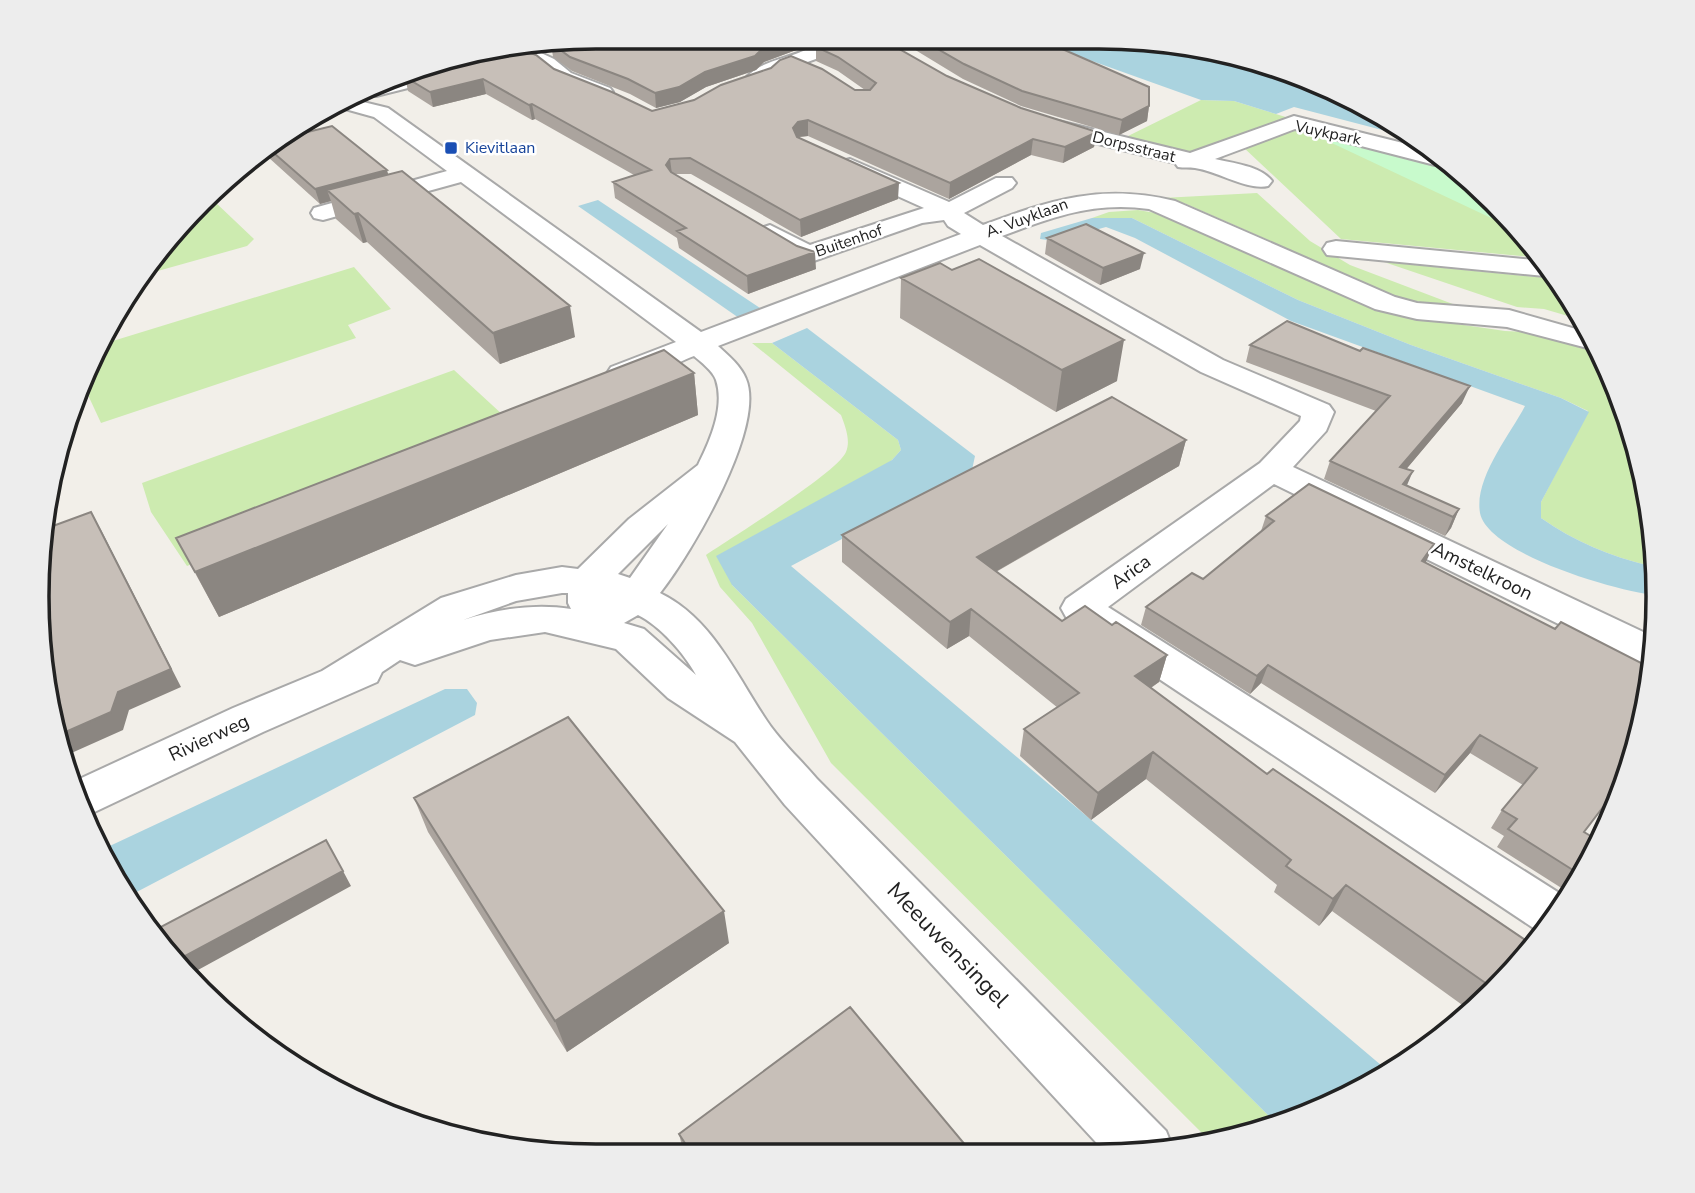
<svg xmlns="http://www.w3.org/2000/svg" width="1695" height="1193" font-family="'Nunito Sans',sans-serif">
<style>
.grass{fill:#cdebb0}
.park{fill:#c8facc}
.water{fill:#aad3df}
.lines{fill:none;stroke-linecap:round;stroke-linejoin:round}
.minor-casing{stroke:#a9a9a9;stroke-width:4}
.minor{fill:#fff;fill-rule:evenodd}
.wall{fill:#aba49e}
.shaded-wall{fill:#8b8681}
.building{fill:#c7bfb8;stroke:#8b8681;stroke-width:2}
.transit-dot{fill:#1a4fb4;stroke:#fff;stroke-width:2.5}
.labels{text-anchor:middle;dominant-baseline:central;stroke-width:5;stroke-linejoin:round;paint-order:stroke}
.far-street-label{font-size:16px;fill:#222;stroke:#fff}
.far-transit-label{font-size:16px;fill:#164399;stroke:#fff;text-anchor:start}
.street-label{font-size:19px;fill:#222;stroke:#fff}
.near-street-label{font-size:23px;fill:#222;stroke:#fff}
.rim{fill:none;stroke:#222;stroke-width:3.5}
</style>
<rect width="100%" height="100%" fill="#f2efe9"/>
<path class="grass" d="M1201 100 1234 101 1289 118 1189 157 1122 139Z
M1293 126 1442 164 1519 227 1542 258 1341 239 1242 146Z
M1257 193 1310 241 1350 265 1458 306 1411 301 1390 294 1184 203 1162 198Z
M214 201 254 239 247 246 147 274C163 247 181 209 214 201Z
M1138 210 1167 215 1416 318 1505 331 1543 333 1599 351 1628 416 1653 523 1655 563 1650 566C1610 556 1575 542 1541 518V502L1588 411 1561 398 1411 345 1298 300 1132 218H1092L1109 212Z
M1384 262 1556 279 1585 321 1544 309 1517 307Z
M354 267 391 309 348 325 356 338 101 423 81 380 103 344Z
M752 343H772L898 440 901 450 892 460 732 585 1274 1121 1209 1140 831 763 752 623 720 587 706 555C731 538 837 473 846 452 851 440 845 426 841 415Z
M454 370 528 438 187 566 151 512 142 483Z"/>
<path class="park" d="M1302 129 1442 164 1523 233Z"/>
<path class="water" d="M1025 37H1099L1208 48 1379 112 1409 137 1294 107 1276 114 1234 101 1201 100Z
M598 200 763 310 739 318 578 206Z
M1092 218H1132L1298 300 1411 345 1561 398 1589 412 1541 502V518C1575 542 1610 556 1650 566L1655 563 1656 595C1619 592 1488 554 1480 513 1474 478 1510 435 1525 406L1291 321 1135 238 1106 227 1055 241 1040 239 1041 233Z
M807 328 975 456 972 470 791 566 1388 1071 1346 1099 1274 1121 732 585 716 556 892 460 901 450 898 440 772 343Z
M445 689H467L477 703 475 715 129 896 99 851Z"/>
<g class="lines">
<defs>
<path id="minor" d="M818 37H836L839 42C826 60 806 61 786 69 772 75 763 88 747 84L744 80C763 56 798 60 820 41Z
M526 46 554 59 571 73 610 88 613 92 610 96 603 98 557 81 540 67 506 49Z
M457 64 464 66 467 70 464 74 376 96 368 94 405 77Z
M355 100 388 108 701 332 961 234 948 226 944 220 922 223 808 263 799 261 761 238 757 233 761 228 770 225 810 245 924 208 842 171 838 166 842 161 850 159 949 202 996 178H1012L1016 183 1012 188 964 213 983 225C1051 200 1101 183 1175 201L1395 297 1417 303 1509 310 1590 333 1599 351 1507 327 1417 319 1375 309 1149 209C1095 201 1052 217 1002 236L1223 360 1329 405 1334 412 1326 431 1293 467 1656 638 1651 668 1640 664 1274 484 1108 607 1567 898 1544 935 1066 617 1061 608 1066 599 1260 463 1300 421 1301 416 1201 372 980 245 718 346C728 355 741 366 746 379 766 427 691 554 660 593 712 618 736 675 767 721 781 742 801 760 817 779L1166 1131 1174 1151 1105 1152 785 805 735 742 668 698 616 649 545 632 490 640 415 665 400 660 382 672 377 682 263 732 86 816 75 781 233 708 322 671 441 598 516 575 562 567 578 569 629 519 698 465C710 441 725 407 716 380 713 371 701 362 694 356 670 365 637 386 611 379L607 373 611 367 676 342 461 182 323 220 314 218 311 213 314 208 447 171 374 117 338 107ZM668 524 630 578 618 574ZM562 593H568V603L571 609C535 603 498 609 463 620L516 601ZM638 615C660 626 684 653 696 675L644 629 624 623Z
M1294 116 1423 148 1441 163 1435 165 1295 129 1215 159C1232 163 1261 166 1272 181L1268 186C1248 191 1217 171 1195 168 1189 167 1184 168 1178 167L1175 163 1038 129 1035 124 1038 119 1046 118 1190 153Z
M1336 241 1544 261 1555 277 1327 255 1323 249 1327 243Z"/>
</defs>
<use href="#minor" class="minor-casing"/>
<use href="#minor" class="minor"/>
</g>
<path class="wall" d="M894 37H1035L1149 106 1147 121 1119 135 1021 106 963 79Z
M551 43H815L764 62 756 70 706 87 680 102 656 108 630 94 572 71 553 57Z
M816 47 947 76 1021 108 1097 132 1094 147 1063 163 1031 155 949 199 808 136 799 137 898 199 801 237 691 174H674L816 269 748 294 679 248 677 238 615 198 613 182 634 175 535 119 532 120 486 94 433 107 408 91 405 77H404L451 56 505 49V52L422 73 554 69 652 111 855 90H865L838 71 816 61Z
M275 140 388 174 575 337 500 364 367 242 363 243 336 219 331 201 320 204 268 157 265 149Z
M1047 238 1140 269 1100 285 1045 254Z
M901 278 1117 381 1056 412 900 318Z
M1250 345 1462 403 1406 469 1407 485 1459 509 1451 528 1445 536 1324 479 1330 461 1376 411 1246 362Z
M694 373 698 415 219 617 176 538Z
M1186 440 1179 466 996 572 1062 621 1112 625 1167 655 1159 682 1151 688 1267 774 1534 946 1472 1012 1332 911 1319 926 1274 892 1277 885 1146 779 1091 820 1020 756 1024 729 1058 708 969 636 947 649 842 562V535Z
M1266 516 1425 563 1584 832 1599 841 1563 889 1497 847 1504 836 1491 828 1502 810 1523 785 1470 753 1435 793 1261 683 1250 694 1141 625 1146 607 1203 579 1261 531Z
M414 798 729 943 567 1052 428 832Z
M679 1134 972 1153 684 1154Z"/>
<path class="shaded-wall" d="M793 37H816L815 43 764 62 756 70 706 87 680 102 656 108 655 93 763 48Z
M505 49V52L404 77 451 56Z
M483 79 486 94 433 107 430 92Z
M532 104 535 119 532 120 529 105Z
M1149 106 1147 121 1119 135 1122 120Z
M808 120V136L798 137 794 144 793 128 798 122Z
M1097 132 1094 147 1063 163 1065 147Z
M1033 139 1031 155 949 199 950 183Z
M670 159 672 174 666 165Z
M387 170 391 184 327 190 331 201 320 204 315 189Z
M899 183 898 199 801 237 800 220Z
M358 213 367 242 363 243 354 214Z
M815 252 816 269 748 294 747 276Z
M1144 253 1140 269 1100 285 1103 268Z
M570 306 575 337 500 364 493 333Z
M1124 340 1117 381 1056 412 1062 370Z
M694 373 698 415 219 617 195 572Z
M1470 386 1462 403 1393 485 1400 467Z
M1186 440 1179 466 974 584 977 557Z
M1413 471 1405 490 1403 484Z
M1459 509 1451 528 1445 536 1453 517Z
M91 512 101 530 181 687 129 710 123 730 67 755 61 734Z
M1434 544 1426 562 1414 579 1422 561Z
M971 609 969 636 947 649 950 622Z
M1167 655 1159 682 1128 703 1135 676Z
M1268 665 1261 683 1250 694 1257 676Z
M1480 735 1470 753 1435 793 1445 775Z
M1153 752 1146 779 1091 820 1098 793Z
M343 871 351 886 187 976 174 962Z
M1346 885 1332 911 1319 926 1333 899Z
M724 911 729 943 567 1052 555 1021Z"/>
<path class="building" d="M597 37H793L763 48 755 56 705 72 679 87 655 93 628 79 570 57 551 43Z
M835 37H878L947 76 1021 108 1097 132 1065 147 1033 139 950 183 808 120 798 122 793 128 797 137 899 183 800 220 690 158 670 159 666 165 671 172 797 246 815 252 747 276 677 231 686 228 613 182 651 170 532 104 529 105 483 79 430 92 405 77 523 50 536 55 554 69 612 92 652 111 694 100 721 85 771 68 780 60 791 56 822 69 855 90H870L876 83 838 57 816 47 831 42Z
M917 37H1035L1149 87V106L1122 120 1022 91 964 64Z
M332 126 387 170 315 189 267 147 275 140Z
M402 171 570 306 493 333 358 213 354 214 327 190Z
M1086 224 1144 253 1103 268 1047 238Z
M979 259 1124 340 1062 370 901 278 940 263 952 270Z
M1287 321 1360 351 1363 348 1470 386 1400 467 1413 471 1403 484 1459 509 1453 517 1330 461 1390 396 1250 345Z
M664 350 694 373 195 572 176 538Z
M1112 397 1186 440 977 557 1062 621 1085 606 1112 625 1116 622 1167 655 1135 676 1267 774 1273 769 1534 946 1494 989 1346 885 1333 899 1286 866 1291 860 1153 752 1098 793 1024 729 1079 693 971 609 950 622 842 535Z
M1309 484 1434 544 1422 561 1555 629 1561 622 1651 668 1639 741 1626 777 1584 832 1599 841 1576 872 1508 829 1517 819 1502 810 1537 768 1480 735 1445 775 1268 665 1257 676 1146 607 1192 573 1203 579 1274 521 1266 516Z
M91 512 171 669 118 692 111 712 61 734 42 670V530Z
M568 717 724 911 555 1021 414 798Z
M326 840 343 871 174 962 153 931Z
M850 1007 972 1153 692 1154 679 1134Z"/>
<rect class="transit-dot" x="444" y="141" width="14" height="14" rx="3.5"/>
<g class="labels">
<g class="far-street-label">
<text transform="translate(1328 133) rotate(12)">Vuykpark</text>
<text transform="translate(1134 147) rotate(14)">Dorpsstraat</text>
<text transform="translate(1027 218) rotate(-20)">A. Vuyklaan</text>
<text transform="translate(849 241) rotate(-19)">Buitenhof</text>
</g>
<g class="far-transit-label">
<text x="465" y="148">Kievitlaan</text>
</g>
<g class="street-label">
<text transform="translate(1482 571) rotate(26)">Amstelkroon</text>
<text transform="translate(1131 572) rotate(-36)">Arica</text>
<text transform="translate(209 738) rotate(-25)">Rivierweg</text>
</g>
<g class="near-street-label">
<text transform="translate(948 945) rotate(46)">Meeuwensingel</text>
</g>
</g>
<path d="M0 0H1695V1193H0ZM596 49H1099A547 547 0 0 1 1646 596V597A547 547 0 0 1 1099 1144H596A547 547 0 0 1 49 597V596A547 547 0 0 1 596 49Z" fill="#ededed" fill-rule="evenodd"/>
<path class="rim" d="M596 49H1099A547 547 0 0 1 1646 596V597A547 547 0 0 1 1099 1144H596A547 547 0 0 1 49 597V596A547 547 0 0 1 596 49Z"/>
</svg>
